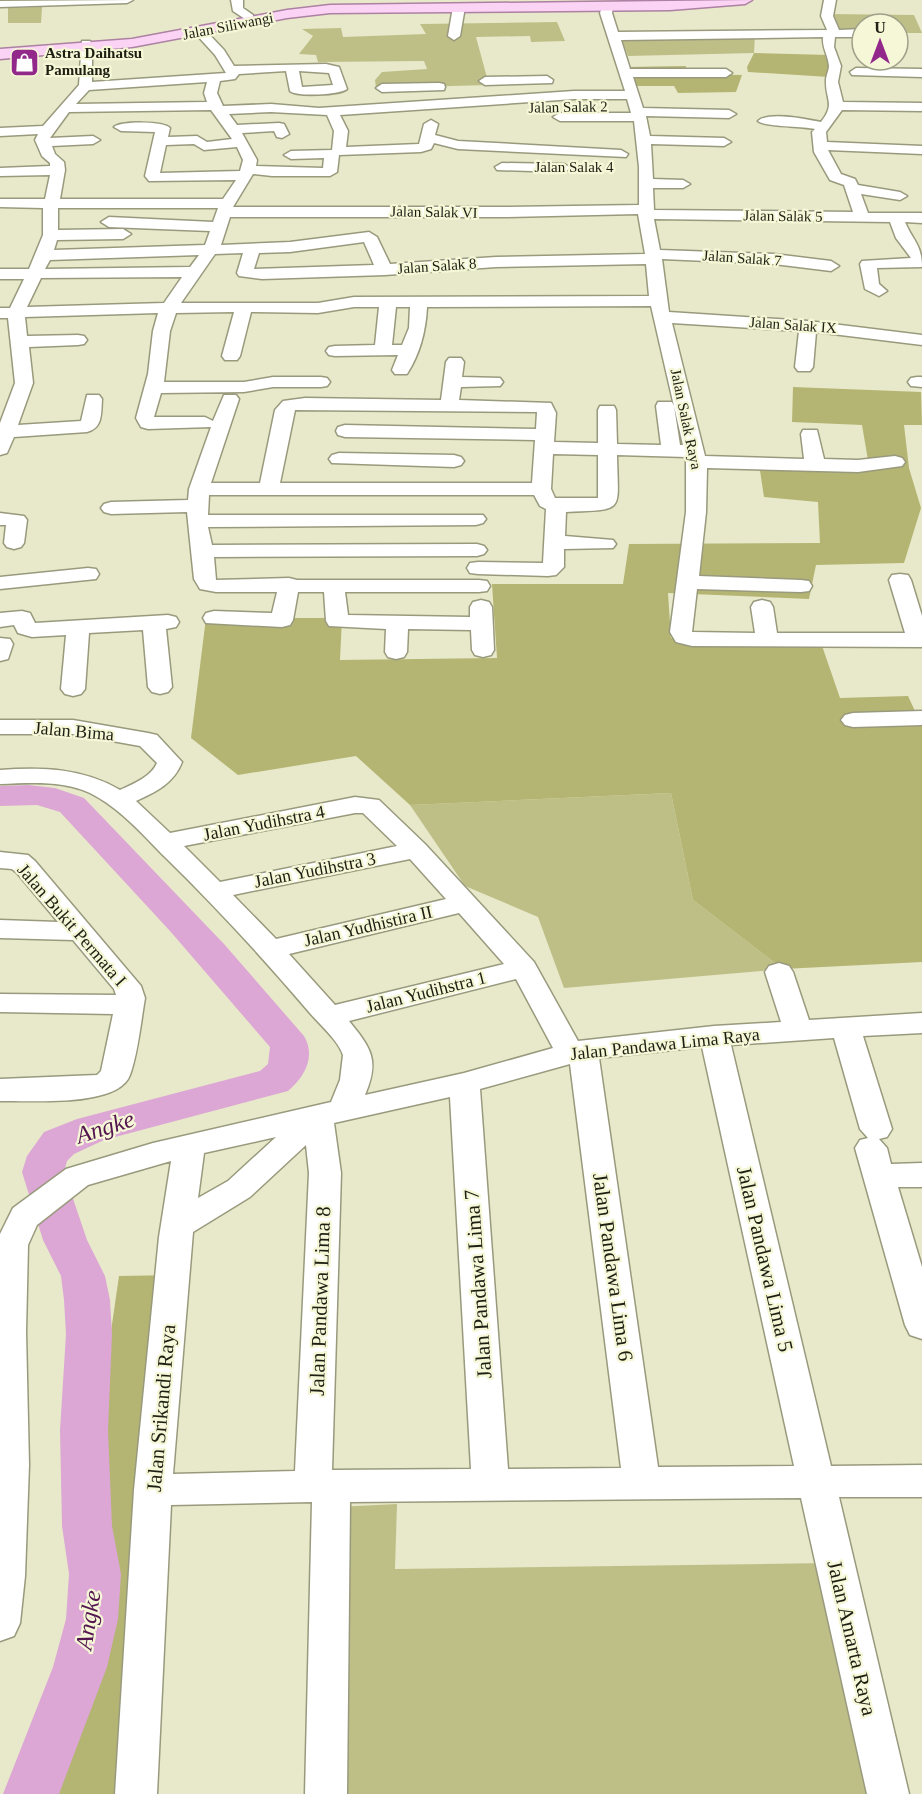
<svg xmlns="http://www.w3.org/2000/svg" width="922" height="1794" font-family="'Times New Roman',serif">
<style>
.green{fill:#bebf87}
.forest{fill:#b4b573}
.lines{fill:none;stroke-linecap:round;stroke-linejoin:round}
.river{fill:#dca7d4;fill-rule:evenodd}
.minor-casing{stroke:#999a7d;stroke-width:3}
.major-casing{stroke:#ac81a2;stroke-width:3}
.minor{fill:#fff;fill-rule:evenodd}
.major{fill:#fbd3f5;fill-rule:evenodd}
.labels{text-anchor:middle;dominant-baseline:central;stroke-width:4.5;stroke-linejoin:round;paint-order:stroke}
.far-street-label{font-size:15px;fill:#1e1e13;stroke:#f5f7d7}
.far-poi-label{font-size:15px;font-weight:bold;fill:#1e1e13;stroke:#f5f7d7;text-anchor:start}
.street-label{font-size:18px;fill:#1e1e13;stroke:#f5f7d7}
.near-street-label{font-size:21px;fill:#1e1e13;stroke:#f5f7d7}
.near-water-label{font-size:24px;font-style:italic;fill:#53164e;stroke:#f5f7d7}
</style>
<rect width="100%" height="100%" fill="#e8e9ca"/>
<path class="green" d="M42 7 41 23H8V8Z
M828 14 914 15 922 33H898V24H862V32H827Z
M557 22 565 41 531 42 530 36 476 37 489 85 376 88 375 80 382 72 427 69 424 61 318 62 316 55 299 54 313 36 302 29 341 28 343 37 426 34 420 24Z
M755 34 754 53 628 56 620 35Z
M671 793 693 900 783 969 564 988 538 917 465 886 410 805Z
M397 1504 395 1569 827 1563 875 1794H345L337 1507Z"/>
<path class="forest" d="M754 53 829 55V77L748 72 747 67Z
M686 66 685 74 742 75 736 92 678 93 674 86H630L624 67Z
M793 387 921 392 922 425H904L909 468 921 508 904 563 816 565 809 599 668 593 671 638 820 640 840 698 908 696 922 726V962L783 969 693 900 671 793 410 805 356 756 238 775 191 738 206 618H342L340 660 497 658 492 584H623L629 544 820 543 818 502 764 497 759 464 869 466 862 425 792 422Z
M177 1275 146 1794H44L119 1276Z"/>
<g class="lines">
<path class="river" d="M28 785 55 788 84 798 224 944 304 1036C316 1056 305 1077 288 1091L104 1140 74 1154 67 1161 64 1172 87 1240 105 1276 110 1300 112 1334 108 1430 112 1526 121 1574 118 1619 107 1667 59 1794H3L53 1667 66 1619 69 1574 62 1526 60 1430 66 1334 64 1300 61 1276 43 1240 22 1172 27 1156 44 1132 77 1119 260 1071 268 1064 270 1047 170 931 60 812 37 805 0 806V786Z"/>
<defs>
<path id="minor" d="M133 0 127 3 0 7V1Z
M231 0H243V8L253 15V19H245L233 11Z
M824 0H836L833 16 839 30 862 29V37H835L834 47 841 66 838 82 843 102 922 103V111L842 110 826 132 827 142 922 146V154L828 150 841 174 855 179 858 185 900 192 907 196 900 200 861 194 868 213H922V223L905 222C913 241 922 245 922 267L877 268 879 284 887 291 879 296 865 289 860 264 862 261 911 258 896 238 890 222 654 219 660 250 774 254 831 261 839 266 831 271 774 264 662 259 669 312 808 321 922 335V345L816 332 813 367 810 371H798L795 367 799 331 672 323 705 456 804 459 801 434 803 430H817L824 459 858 460 895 456 902 458 905 462 902 466 858 472 707 468 706 512 699 576 801 580 809 581 812 586 809 591 801 592 697 589 692 632 755 633 751 607 754 602 762 600 770 602 773 607 777 633H905L889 580 892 575 900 574 908 575 911 580 922 616V647L692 646 676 642 670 632 686 512V457L617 455C618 514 626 509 566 512L565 536 613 540 616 544 613 548 564 549V567L556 575 548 576 478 574 470 573 467 568 470 563 478 562 543 563 546 509 540 506 534 495H209L208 515H483L486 519 483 523 476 525 208 527 212 545 477 544 484 546 487 550 484 554 477 556 214 557 216 580 289 578 297 580H479L487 581 490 586 487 591 479 592H345L348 615 470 617V607L473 602 481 600 489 602 492 607 494 650 491 655 483 657 475 655 472 650 471 630 408 629 407 652 404 657 396 659 388 657 385 652 386 629 329 626 326 621 324 592H298L293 620 290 625 282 627 206 623 203 618 206 613 214 611 272 613 277 592H216L200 589 194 579 187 512 111 514 104 512 101 508 104 504 111 502 188 500 189 489 211 427 148 429 141 427 136 418 148 374 153 331 158 313 25 317 27 336 78 335 84 336 87 340 84 344 78 345 29 347 33 383 18 425 81 421 87 395H99L102 399C101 413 103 428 87 432L14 437 7 453 0 455V423L15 383 8 318H0V308H10L24 279H0V269H29L43 235V208L0 207V199H45L50 175 0 176V168L50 166V163L42 156 35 140 38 134 0 136V128L43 126 79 85 82 41H90L92 44V82L226 73 215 55 194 32 200 28 204 29 224 50 234 66 326 64 339 67 347 89C340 95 297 97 290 91L286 71 239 74 235 79 220 81 217 93 223 106 271 104 319 108 574 91H625L600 13 603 4H611L613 6 612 13 618 32 827 30 821 16ZM823 37C822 48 828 55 829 66 829 70 826 76 826 80 825 100 836 103 821 122 806 119 769 111 758 121 765 127 802 126 815 129L812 132 814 152 830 180 844 185 853 212 654 210 653 188H683L690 184 683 180 653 179 651 144 724 146 731 142 724 138 650 136 646 116 729 118 736 114 729 110 643 108 633 77H726L732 73 726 69H630L621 40ZM299 71 329 73 333 85 302 87ZM207 82 204 93 207 102 76 104 89 90ZM574 99H627L631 113H560L553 117 560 121H634L639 167V205L507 207H233L253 174 272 176H330L337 172 339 155 421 152 431 149 434 143 458 149 626 157 628 154 621 150 458 141 435 135 438 124 431 120 424 124 419 144 346 147 348 131 340 115ZM211 110 232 139 207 142 197 136 168 137 170 128C163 121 121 121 114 127L121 131 155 132 145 176 149 181 236 180 223 199H60L65 170 64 162 55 154 52 146 93 144 100 140 93 136 50 138 69 112ZM271 112 327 115 334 131 332 150 291 151 284 155 291 159 324 158 323 168 256 166 257 160 242 133 274 131 277 137 282 138 289 134 284 124 279 123 237 125 229 114ZM194 144 204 150 237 147 243 160 240 171 160 173 166 145ZM58 208H218L213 222 109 217 101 222 109 227 210 231 205 245 54 250 57 240 123 239 131 234 123 229 58 230ZM638 214 645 254 496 257 390 264 377 237 369 232 290 242 221 245 230 217H507ZM364 242 374 265 254 269 259 253 290 252ZM243 253 237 273 239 276 262 279 385 275 496 267 646 264 649 296 354 297 318 303H181L215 254ZM199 255 190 267 45 269 50 260ZM182 277 164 303 27 307 41 278ZM651 306 674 406 672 402H658L656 406 661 445 617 444 616 410 614 406H600L598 410V443L554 442 556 413 551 403 459 400 461 387 500 386 503 382 500 378 462 377 464 362 461 358H449L446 362 441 400 305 398 283 401 275 410 260 483H211L239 399 236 395H224L213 421 205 417H154L161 393 244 392 273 387H321L327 386 330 382 327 378 321 377H273L244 382H164L170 331 176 313 234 312 222 356 225 360H237L240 356 251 312 318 313 354 307H379L375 345 335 346 329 347 326 351 329 355 335 356 398 355 392 370 395 374H407C420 354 426 330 427 307ZM396 307H410L409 328 402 345H392ZM674 406 683 445H680ZM295 410 537 412 536 429 345 425 338 427 336 431 338 435 345 437 535 440 532 483H280ZM553 454 598 455V498H555L551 489Z
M459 4 465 7 460 36 454 40 448 36 453 7Z
M856 68 922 69V77L852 75 850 72Z
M547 76 553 80 552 83 485 85 479 81 485 77Z
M439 83 444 84 445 87 444 90 382 92 376 88 382 84Z
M502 163 564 164 571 168 564 172 497 170 495 167Z
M917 377H922V387L911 386 908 382 911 378Z
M339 453 454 455 461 457 464 461 461 465 454 467 332 463 329 459 332 455Z
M0 513 24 516 27 520 24 543 21 547 14 549 7 547 4 543 6 525H0Z
M88 568 96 569 99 574 96 579 0 589V577Z
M22 611 30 613 35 623 168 615 176 617 179 622 176 627 166 629 172 687 168 692 160 694 152 692 148 687 143 630 89 633 85 689 81 694 73 696 65 694 61 689 66 635 32 637 18 633 14 625 0 627V613Z
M0 638 10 639 13 644 8 659 0 661Z
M922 711V725L853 727 845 725 841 720 845 715 853 713Z
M0 720H73L148 733 157 735 182 762C174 783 156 792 136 801L170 833 355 797 379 800 425 844 534 962 578 1041 714 1026 781 1022 765 972 769 966 779 963 789 966 793 972 809 1020 922 1013V1033L863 1036 892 1129 887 1137 879 1139 887 1148 891 1164 922 1163V1187H898L922 1267V1339L910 1335 905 1325 855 1148 860 1140 868 1138 860 1129 834 1038 731 1045 831 1466 922 1465V1497H839L909 1794H867L801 1498 350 1502 347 1794H305L312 1502 171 1505 157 1794H115L134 1490 159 1237 171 1161 88 1185 37 1225 28 1245 26 1332 29 1465 25 1576 20 1623 14 1636 0 1641V1234L13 1208 66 1169 153 1143 331 1102 340 1080 343 1055C338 1040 320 1025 309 1012 264 959 216 907 166 858 143 835 120 808 90 793 62 780 30 783 0 784V770C42 767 83 768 120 790 133 784 151 777 157 763L140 746 73 734H0ZM355 813H363L397 846 220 882 184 846ZM410 859 446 899 276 939 233 895ZM459 913 504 964 335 1005 289 954ZM516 979 553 1048 464 1073 365 1095C380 1060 371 1048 349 1021ZM702 1047 794 1466 658 1467 599 1058ZM570 1064 621 1468 508 1469 480 1089ZM450 1097 471 1469 332 1470 341 1173 334 1123ZM276 1137 228 1181 198 1198 204 1153ZM306 1145 309 1173 295 1471 173 1474 193 1232 250 1197Z
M0 852 28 855 35 861 141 986 145 998C141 1021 138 1053 130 1075 118 1108 30 1100 0 1101V1079L97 1075 101 1071 113 1014 0 1012V994L116 995 114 989 73 940 0 938V920L58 922 17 873 12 869 0 868Z"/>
<path id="major" d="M752 0 745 4 670 10 330 13 287 18 132 47 0 59V49L132 39 287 10 330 5Z"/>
</defs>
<use href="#minor" class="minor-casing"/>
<use href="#major" class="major-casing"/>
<use href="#minor" class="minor"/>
<use href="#major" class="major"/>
</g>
<defs>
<symbol id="shop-square" viewBox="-11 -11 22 22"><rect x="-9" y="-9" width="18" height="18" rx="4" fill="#93288b" stroke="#f5f7d7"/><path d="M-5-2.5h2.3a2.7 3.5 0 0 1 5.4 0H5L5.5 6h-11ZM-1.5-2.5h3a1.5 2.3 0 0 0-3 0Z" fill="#fff"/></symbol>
</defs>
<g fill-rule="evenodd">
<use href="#shop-square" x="8" y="46" width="33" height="33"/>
</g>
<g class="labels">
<g class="far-street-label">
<text transform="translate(228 26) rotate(-11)">Jalan Siliwangi</text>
<text transform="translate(568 107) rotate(-1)">Jalan Salak 2</text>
<text x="574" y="167">Jalan Salak 4</text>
<text transform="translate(434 212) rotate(1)">Jalan Salak VI</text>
<text transform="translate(783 216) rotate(1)">Jalan Salak 5</text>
<text transform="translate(742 258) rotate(4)">Jalan Salak 7</text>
<text transform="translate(437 266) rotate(-4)">Jalan Salak 8</text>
<text transform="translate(793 325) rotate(4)">Jalan Salak IX</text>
<text transform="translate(686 419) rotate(78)">Jalan Salak Raya</text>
</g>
<g class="far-poi-label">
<text x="45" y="53">Astra Daihatsu<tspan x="45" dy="17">Pamulang</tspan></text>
</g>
<g class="street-label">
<text transform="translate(74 731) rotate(5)">Jalan Bima</text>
<text transform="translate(264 823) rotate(-11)">Jalan Yudihstra 4</text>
<text transform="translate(315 870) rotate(-11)">Jalan Yudihstra 3</text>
<text transform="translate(72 925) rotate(49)">Jalan Bukit Permata I</text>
<text transform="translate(368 926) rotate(-13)">Jalan Yudhistira II</text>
<text transform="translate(426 992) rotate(-14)">Jalan Yudihstra 1</text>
<text transform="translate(665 1044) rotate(-6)">Jalan Pandawa Lima Raya</text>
</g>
<g class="near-street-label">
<text transform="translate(765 1259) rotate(77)">Jalan Pandawa Lima 5</text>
<text transform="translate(613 1267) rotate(82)">Jalan Pandawa Lima 6</text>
<text transform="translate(478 1284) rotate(-94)">Jalan Pandawa Lima 7</text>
<text transform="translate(320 1301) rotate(-88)">Jalan Pandawa Lima 8</text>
<text transform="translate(161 1408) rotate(-85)">Jalan Srikandi Raya</text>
<text transform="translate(852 1638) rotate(77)">Jalan Amarta Raya</text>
</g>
<g class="near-water-label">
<text transform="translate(105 1127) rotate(-18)">Angke</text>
<text transform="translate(88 1620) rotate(-81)">Angke</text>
</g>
</g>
<g transform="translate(880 42)"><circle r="28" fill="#f5f7d7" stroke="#9fa089" stroke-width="1.5"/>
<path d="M0-4.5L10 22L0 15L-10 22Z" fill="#93288b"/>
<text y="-9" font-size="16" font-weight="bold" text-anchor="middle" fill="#1e1e13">U</text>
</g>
</svg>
